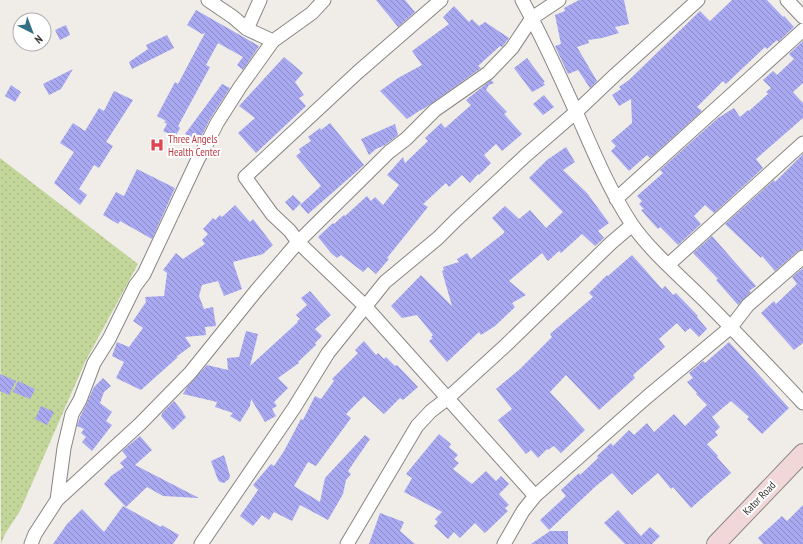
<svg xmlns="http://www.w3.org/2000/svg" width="803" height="544" font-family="'PT Sans Narrow',sans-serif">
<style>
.green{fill:url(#green-dots)}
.building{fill:url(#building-back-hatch)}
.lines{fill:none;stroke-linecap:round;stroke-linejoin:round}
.minor-casing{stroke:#898682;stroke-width:15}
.secondary-casing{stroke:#898682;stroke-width:20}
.minor{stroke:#fff;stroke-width:13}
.secondary{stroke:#f1d7d8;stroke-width:18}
.labels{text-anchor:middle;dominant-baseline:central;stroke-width:4;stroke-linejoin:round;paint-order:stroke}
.health-label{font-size:11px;fill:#be3a42;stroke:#fff;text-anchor:start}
.street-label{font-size:11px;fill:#353332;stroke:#fff}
</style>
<defs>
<pattern id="green-dots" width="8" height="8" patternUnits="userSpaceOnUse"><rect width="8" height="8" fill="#c3d69a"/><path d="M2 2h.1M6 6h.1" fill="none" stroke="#a8b885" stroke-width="1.8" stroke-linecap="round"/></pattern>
<pattern id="building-back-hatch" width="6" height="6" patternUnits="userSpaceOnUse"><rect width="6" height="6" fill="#a8a9f1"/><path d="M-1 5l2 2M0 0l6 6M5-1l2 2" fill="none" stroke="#8a8ac4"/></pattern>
</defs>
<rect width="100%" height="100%" fill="#f0ece8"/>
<path class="green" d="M0 158 138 264 85 362 20 511 5 534 1 544Z"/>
<path class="building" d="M376 0H405L415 12 398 27Z
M579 0H624L629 24 615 27 619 33 602 38 588 40 589 43 577 47 597 81 590 88 578 70 568 74 555 46 561 44 555 15 565 11 564 8Z
M732 0H767L783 17 784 16 794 27 778 42 777 40 767 49 765 47 726 84 723 81 697 107 702 111 650 158 647 155 629 171 611 151 616 146 611 141 632 123 631 99 619 106 612 95 621 89 619 87 629 80 700 11 710 21Z
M454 6 469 22 472 19 479 26 485 22 509 38 502 47 500 46 478 66 481 68 425 108 419 111 407 119 380 91 398 78 422 65 412 51 449 24 443 17Z
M196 10 259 46 243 70 237 65 243 57 218 43 206 65 210 67 178 126 180 128 175 137 163 131 167 124 164 122 166 121 157 116 175 82 178 84 205 33 202 34 187 25Z
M66 25 70 35 60 40 55 30Z
M167 35 174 48 132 69 129 62 148 49 146 45Z
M803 41V83L793 92 803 103V118L756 159 763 168 714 213 705 205 694 216 701 224 678 245 660 227 658 229 648 218 641 210 644 209 639 204 642 201 637 196 663 173 660 170 718 118 734 108 740 117 748 110 749 111 768 94 766 92 771 88 763 80 773 71 777 75 794 59 789 54Z
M284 57 303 73 295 82 304 95 299 98 306 106 256 153 238 133 255 118 239 106Z
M527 58 545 82H543L545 85 532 92 514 68Z
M73 69 61 89 49 95 43 84Z
M491 80 494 83 489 85 486 90 507 112 504 114 522 134 502 151 496 144 484 155 491 163 479 175 478 174 470 183 462 175 449 187 446 183 423 204 428 207 387 258 389 259 376 274 368 267 363 272 341 255 337 258 331 253 318 237 333 223 334 224 344 215 345 216 367 196 371 201 375 197 383 205 399 185 387 175 403 157 405 163 428 141 425 138 441 123 445 128 471 105 466 100Z
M222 84 230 88 210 119 199 141 185 134Z
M11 85 21 92 15 102 5 96Z
M114 91 133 100 106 142 113 146 99 168 94 165 79 189 87 195 80 205 54 183 74 152 60 143 73 123 85 131 99 108 104 111Z
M544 95 554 107 543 115 533 104Z
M330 123 364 165 308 214 300 205 321 186 296 156 301 152 299 149 311 141 308 137 320 128 321 130Z
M395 124 398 135 385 145 376 149 369 155 361 139Z
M566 147 575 162 563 170 587 193 609 223 598 231 604 238 595 246 582 234 561 253 559 251 548 261 542 253 509 281 526 295 512 303 515 307 495 326 481 335 479 332 447 362 429 341 433 338 431 337 433 335 417 315 402 318 391 306 421 275 452 306 442 271 444 270 443 267 459 262 457 259 467 253 471 259 504 233V231L492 218 505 206 519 219 530 210 546 228 563 212 529 178 547 160Z
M803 154V249L798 251 775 271 762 256 761 258 725 224 774 180 775 182Z
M137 169 175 188 152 239 120 221 118 224 103 215 116 192 124 196Z
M293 195 301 203 293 211 285 202Z
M235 205 250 222 253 219 273 245 263 254 233 262 242 289 224 296 218 281 202 285 199 296 204 309 213 307 216 326 205 327 206 335 185 337 191 346 176 357H178L141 390 116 378 124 362 112 356 117 342 129 347 143 328 133 321 146 302 145 297 164 296 167 273 163 270 176 253 183 259 205 244 202 240 208 234 203 229 213 218 215 220 220 215 222 217Z
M712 236 756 286 749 291 751 292 738 305 716 280 718 279 693 253Z
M632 255 662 289 665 286 673 295 676 293 698 316 697 317 707 329 699 337 690 328 685 332 677 323 659 339 665 347 633 375 635 378 599 410 566 375 550 392 585 430 561 453 554 446 548 450 547 449 538 458 531 450 526 454 498 420 512 409 496 389 520 369 552 337 550 334 593 297 589 293 607 275 608 276Z
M803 268V343L794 350 761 313 774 301 776 304 797 284 792 277Z
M310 291 331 315 315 329 322 336 315 343 316 345 298 362 299 363 278 378 288 388 274 402 277 406 272 409 276 416 265 422 251 399 250 406 240 422 230 416 233 413 215 407 217 402 183 394 187 387 207 365 228 370 227 358 239 357 246 331 258 334 250 366 298 322 297 321 300 319 296 315 307 305 301 298Z
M364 341 376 355 378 353 384 359 386 357 395 366 397 365 418 387 403 400 400 398 384 414 364 396 346 414 351 418 316 466 308 462 294 486 320 502 325 478 365 435 370 439 348 471 351 474 346 480 343 494 328 520 300 505 292 521 274 512 269 520 262 515 253 526 240 516 258 490 253 485 271 464 274 466 284 451 301 419 303 420 315 396 321 399 334 381 332 379 358 353 355 350Z
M729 342 789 408 762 434 747 419 749 417 731 401 712 417 720 427 715 432 718 435 707 444 718 456 717 457 731 473 691 508 673 487 671 489 658 473 632 495 612 473 596 486 549 530 540 520 566 496 561 490 579 473 580 475 598 458 597 456 611 443 613 446 629 430 634 435 647 423 654 432 674 414 685 426 707 405 696 394 697 393 687 382 693 378 689 373 703 361 705 363Z
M0 374 16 381 9 395 0 391Z
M103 378 111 386 104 392 100 403 112 412 106 421 112 425 92 451 82 442 86 437 81 433 84 429 77 426 80 417 87 403 94 387Z
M18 381 35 389 30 399 13 392Z
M174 401 183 412V413L186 417 173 430 161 416 162 414V413Z
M41 406 54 412 47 425 35 419Z
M439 434 451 444 449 447 458 455 454 459 459 463 453 469 472 484 486 471 496 481 501 476 509 484 499 494 509 505 505 508 508 511 485 533 475 523 460 538 454 532 448 539 434 526 438 522 435 519 442 512 404 492 412 478 406 474Z
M140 436 152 450 135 465 199 498 163 496 147 487 126 507 104 484 111 476 124 467 120 463 127 457 122 451Z
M224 455 230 476 229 479 224 483 220 482 218 480 211 461Z
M803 505V544H763L758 538 782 516 787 521Z
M123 506 161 527 162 525 179 535 173 544H53L67 524 82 509 104 532Z
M618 510 641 536 650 527 660 536 652 544H625L604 523Z
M380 513 404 522 400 531 415 544H369Z
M550 531H568V544H531Z"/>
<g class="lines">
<defs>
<path id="minor" d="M208 0 233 17 247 29
M260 0 247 29 273 41
M441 0 358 72 245 177 272 214 290 231 298 242 365 306 535 496
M522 0C542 36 559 74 576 112 593 150 608 188 631 223 649 250 681 277 704 300 738 334 770 368 803 403
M787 0 803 17
M616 199 803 30
M668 265 803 143
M57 500 64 448 72 414 80 400 94 363 109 339 135 286 144 274 198 159 207 143 217 123 240 87 273 41 312 13 324 0
M31 544 35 534 57 500 140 424 190 373 256 291 298 242 389 152 406 139 435 110 488 73 512 48 532 18 559 0
M201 544 294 408 328 353 385 282 438 238 456 220 525 156 576 112 615 75 698 0
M347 544 417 426 431 411 448 398 506 345 611 243 632 225
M504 544 523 511 535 496 647 397 731 327 748 305 803 257"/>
<path id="secondary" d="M716 544 803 453"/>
</defs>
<use href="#minor" class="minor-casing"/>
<use href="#secondary" class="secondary-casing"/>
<use href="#minor" class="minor"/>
<use href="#secondary" class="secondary"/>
</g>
<defs>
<symbol id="hospital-bare" viewBox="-9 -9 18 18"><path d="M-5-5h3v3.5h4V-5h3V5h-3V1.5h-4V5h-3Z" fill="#e0444e" stroke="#fff" stroke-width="2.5" paint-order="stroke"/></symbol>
</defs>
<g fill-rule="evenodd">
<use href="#hospital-bare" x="147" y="135" width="20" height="20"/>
</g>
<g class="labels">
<g class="health-label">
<text x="168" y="139">Three Angels<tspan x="168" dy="13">Health Center</tspan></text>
</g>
<g class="street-label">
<text transform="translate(759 498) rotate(-46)">Kator Road</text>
</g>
</g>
<g transform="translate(32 32) rotate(138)"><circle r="19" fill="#ffffff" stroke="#aeadad"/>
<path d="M0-3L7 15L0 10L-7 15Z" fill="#336f87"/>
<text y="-6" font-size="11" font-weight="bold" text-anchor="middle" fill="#353332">N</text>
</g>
</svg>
